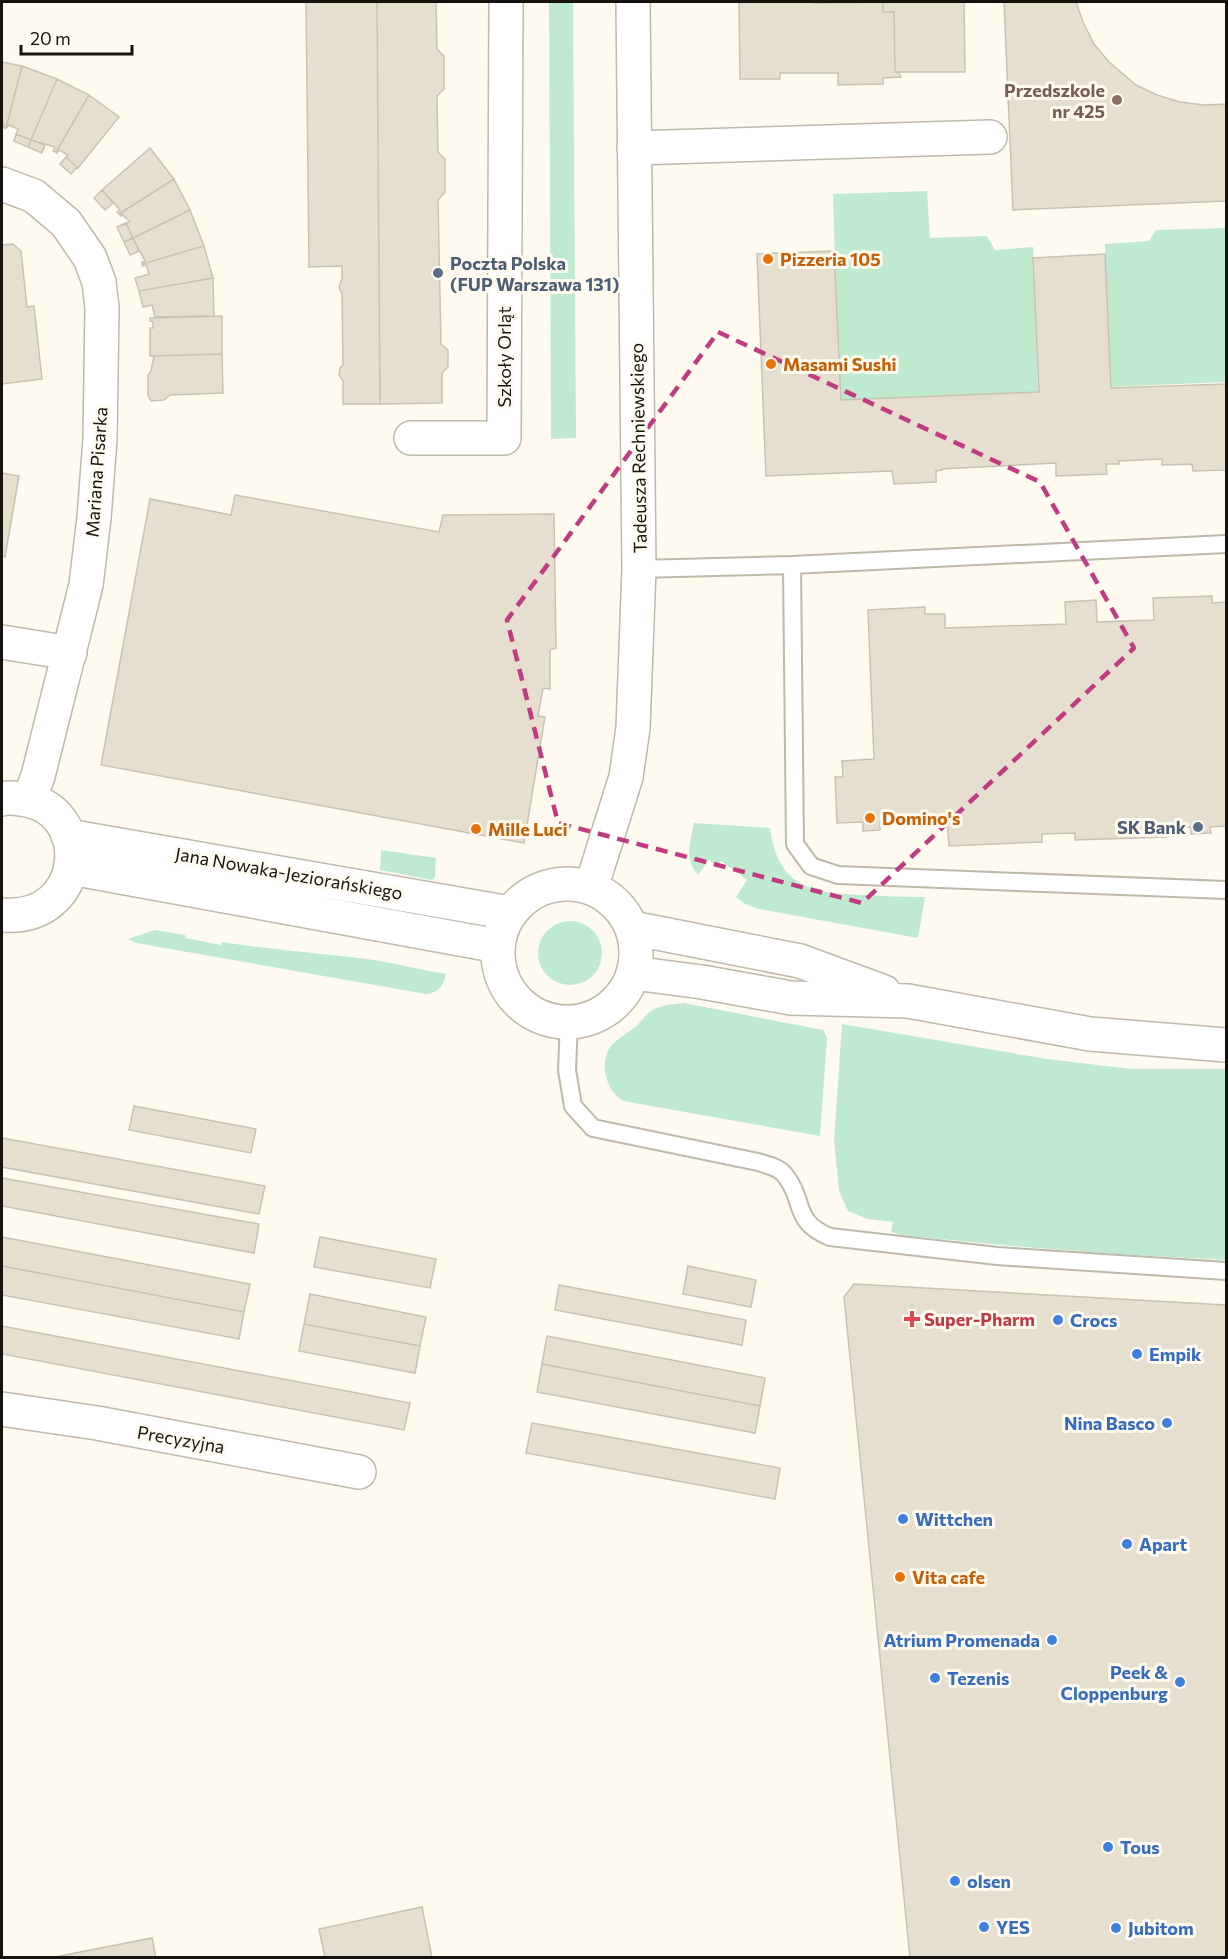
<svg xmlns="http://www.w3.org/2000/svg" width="1228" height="1959" font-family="Commissioner,sans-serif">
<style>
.green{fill:#bfead0}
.building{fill:#e6dfd0;stroke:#c9c2b3;stroke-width:1.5}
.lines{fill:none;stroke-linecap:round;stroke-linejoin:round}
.service-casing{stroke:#bfb9aa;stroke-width:20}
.minor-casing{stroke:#bfb9aa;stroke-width:36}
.tertiary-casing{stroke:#bfb9aa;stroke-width:36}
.service{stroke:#fff;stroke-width:16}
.minor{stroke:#fff;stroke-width:33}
.tertiary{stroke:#fff;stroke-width:33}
.marked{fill:none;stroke:#c03b7f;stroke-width:4.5;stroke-dasharray:12 8;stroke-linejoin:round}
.education-dot{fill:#8d6e63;stroke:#fefaf0;stroke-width:2}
.food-dot{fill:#e8710a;stroke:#fefaf0;stroke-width:2}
.service-dot{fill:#5c6f8a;stroke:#fefaf0;stroke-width:2}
.health-dot{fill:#e0444e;stroke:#fefaf0;stroke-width:2}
.shop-dot{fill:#3f7fe0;stroke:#fefaf0;stroke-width:2}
.labels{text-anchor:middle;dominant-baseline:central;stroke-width:6;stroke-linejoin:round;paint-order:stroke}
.education-label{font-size:18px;font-weight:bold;fill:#785e54;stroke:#fefaf0;text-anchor:end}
.food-label{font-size:18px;font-weight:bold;fill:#c56008;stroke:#fefaf0;text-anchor:start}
.service-label{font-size:18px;font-weight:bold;fill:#4e5e75;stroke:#fefaf0;text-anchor:start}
.street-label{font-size:18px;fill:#16130e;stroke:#fefaf0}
.health-label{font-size:18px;font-weight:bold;fill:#be3a42;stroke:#fefaf0;text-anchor:start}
.shop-label{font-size:18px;font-weight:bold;fill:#366cbe;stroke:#fefaf0;text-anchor:start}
</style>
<rect width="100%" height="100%" fill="#fefaf0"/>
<path class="green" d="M549 2H573L576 438 551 439Z
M927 191 930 238 987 236 995 250 1033 247 1038 392 839 400 833 194Z
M1226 228V382L1110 387 1105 244 1149 241 1156 230Z
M694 823 770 828C778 888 812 893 864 895 884 896 905 897 925 897L918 938 759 909 745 904 736 897 747 880 721 861 717 865 709 860 698 875C684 859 690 843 694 823Z
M381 850 436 858 435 877 432 880 380 870Z
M538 953a32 32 0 1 1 64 0a32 32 0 1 1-64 0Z
M155 930 185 935 186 938 221 945 222 942C273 950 323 953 374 960 398 964 422 970 446 974 443 987 438 993 426 994L136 943 128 939Z
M684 1003 823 1030 827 1038 820 1136 623 1101C606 1091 599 1064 610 1047 616 1039 627 1034 635 1027 641 1022 646 1014 652 1010 661 1005 674 1004 684 1003Z
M842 1024 1047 1059 1132 1069H1226V1260C1118 1255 1010 1247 902 1235L891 1232 893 1222 868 1219 848 1211 839 1191 834 1140Z"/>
<path class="building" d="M306 2H377L380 404H343V381L339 375 340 368 343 365 342 294 339 288 342 278V266L309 267Z
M377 2H436L437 49 444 56V89L437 96 438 152 445 159V192L438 200 441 344 448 350V367L442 373V403L380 404Z
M739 2H815V3L883 2V12H894L895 72 899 73 901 77 883 78V84L838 85V73H780V79H740Z
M883 2H964L965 72H895L894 12H883Z
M1004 2H1076L1083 22 1094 44 1109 62 1136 85 1157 95 1180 102 1204 105 1226 104V201L1013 210Z
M2 62 22 66 6 128H4V124L2 123Z
M22 66 57 79 31 140 16 134 18 129 9 125 6 128Z
M57 79 89 95 56 152 53 151 55 147 31 140Z
M89 95 119 117 78 168 66 157 68 155 59 150 57 153 56 152Z
M16 134 31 140 28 147 14 141Z
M31 140 45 145 42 153 28 147Z
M150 148 174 179 119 214 117 212 120 210 102 190Z
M66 157 77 167 71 174 60 164Z
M174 179 190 210 133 238 126 223 130 222 122 214 121 216 119 214Z
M102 190 113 203 105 210 94 198Z
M190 210 204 246 142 264V262L145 261 133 238Z
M126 223 133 238 124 242 117 227Z
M133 238 139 251 130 255 124 242Z
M13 244 21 251 27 307 34 306 42 379 2 384V245Z
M204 246 213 278 139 291 135 278 149 274 146 265 143 266 142 264Z
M834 251 841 400 1039 392 1033 258 1105 254 1111 388 1226 384V470L1193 471 1192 464 1162 465V459L1119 461V464H1106L1107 474 1056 476V463L942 469V470L936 471V482L894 484 892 471 766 476 757 254Z
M213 278 214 316 155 317 152 305 143 307 139 291Z
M222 316V354L150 356V328H153V322L150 321V318Z
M222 354 223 393 170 395 164 400 151 401 148 395V375L151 371 154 356Z
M2 473 19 476 5 557 2 556Z
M235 495 439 532 443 515 554 514 556 648 550 650V689L543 688 538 716 545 717 524 843 101 765 150 499 231 515Z
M1212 596V603L1226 602V826L1210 827 1211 833 1191 834V827L1166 828V837L1075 840V833L1042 834V842L949 846 947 819 925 820V826L905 827V820L880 822V830L863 831V822L837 823 835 777H843L842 761 874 759 868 610 925 607V614H945V628L1066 624 1065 602 1096 600 1097 622 1154 620 1153 598Z
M134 1106 256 1129 251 1153 129 1130Z
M2 1138 265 1186 259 1214 2 1167Z
M2 1178 259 1224 254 1253 2 1206Z
M2 1237 250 1284 244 1312 2 1266Z
M320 1237 436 1259 430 1288 314 1267Z
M2 1266 244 1312 239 1339 2 1295Z
M688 1266 756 1280 751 1307 683 1294Z
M854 1284 1226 1305V1958H910L844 1297Z
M559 1285 746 1320 742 1345 555 1310Z
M310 1294 426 1317 420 1346 304 1324Z
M304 1324 420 1346 415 1373 299 1351Z
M2 1326 410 1403 404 1430 2 1354Z
M547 1336 765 1378 760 1406 542 1364Z
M542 1364 760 1406 755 1433 537 1392Z
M532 1423 780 1468 775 1499 526 1453Z
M422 1907 432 1958H325L319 1929Z
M152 1938 156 1958H50Z"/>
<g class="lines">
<defs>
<path id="service" d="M792 565 795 844 811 866 838 875 1226 890
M639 569 792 565 1226 544
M569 1022 567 1070 573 1106 593 1128 758 1162C767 1165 778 1167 784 1174 806 1200 791 1221 830 1237L997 1256 1226 1271"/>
<path id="minor" d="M634 148 990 137
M2 184 34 196 66 223 90 258 99 282 102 308 100 439 94 518 86 585 38 776 29 800
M411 438H504L506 2
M2 642 70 653
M2 799C8 797 13 798 20 799 95 806 88 922 2 915
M68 836 510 913
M71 868 498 946
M2 1409 97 1423 359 1472"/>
<path id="tertiary" d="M498 953a69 69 0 1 1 138 0a69 69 0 1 1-138 0Z
M591 888 626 777 633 728 639 569 633 2
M632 928 800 961 884 992
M633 973 702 982 791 998 908 1001 1090 1034 1226 1045"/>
</defs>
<use href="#service" class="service-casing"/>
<use href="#minor" class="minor-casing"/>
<use href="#tertiary" class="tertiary-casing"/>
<use href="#service" class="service"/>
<use href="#minor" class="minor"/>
<use href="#tertiary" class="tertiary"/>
</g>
<path class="marked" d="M718 332 1040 482 1134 648 862 903 558 823 507 620Z"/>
<circle class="education-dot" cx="1117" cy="100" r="6"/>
<g class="food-dot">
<circle cx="768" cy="259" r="6"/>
<circle cx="771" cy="364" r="6"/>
<circle cx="870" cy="818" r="6"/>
<circle cx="476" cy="829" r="6"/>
<circle cx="900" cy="1577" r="6"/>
</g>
<g class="service-dot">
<circle cx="438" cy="273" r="6"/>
<circle cx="1198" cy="827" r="6"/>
</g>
<path class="health-dot" d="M909 1310h6v6h6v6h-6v6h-6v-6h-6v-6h6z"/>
<g class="shop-dot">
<circle cx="1058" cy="1320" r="6"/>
<circle cx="1137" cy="1354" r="6"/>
<circle cx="1167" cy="1423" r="6"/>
<circle cx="903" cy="1519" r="6"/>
<circle cx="1127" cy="1544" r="6"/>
<circle cx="1052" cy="1640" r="6"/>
<circle cx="935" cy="1678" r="6"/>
<circle cx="1180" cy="1682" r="6"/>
<circle cx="1108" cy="1847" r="6"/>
<circle cx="955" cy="1881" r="6"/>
<circle cx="984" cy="1927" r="6"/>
<circle cx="1116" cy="1928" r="6"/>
</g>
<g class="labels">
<g class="education-label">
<text x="1105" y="90">Przedszkole<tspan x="1105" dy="21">nr 425</tspan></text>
</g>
<g class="food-label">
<text x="780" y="259">Pizzeria 105</text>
<text x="783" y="364">Masami Sushi</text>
<text x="882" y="818">Domino's</text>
<text x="488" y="829">Mille Luci</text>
<text x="912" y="1577">Vita cafe</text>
</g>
<g class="service-label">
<text x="450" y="263">Poczta Polska<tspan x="450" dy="21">(FUP Warszawa 131)</tspan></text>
<text x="1186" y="827" text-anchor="end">SK Bank</text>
</g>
<g class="street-label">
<text transform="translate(504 357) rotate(-90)">Szkoły Orląt</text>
<text transform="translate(638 448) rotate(-91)">Tadeusza Rechniewskiego</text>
<text transform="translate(96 472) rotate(-86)">Mariana Pisarka</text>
<text transform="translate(289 873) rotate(10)">Jana Nowaka-Jeziorańskiego</text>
<text transform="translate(181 1439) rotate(10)">Precyzyjna</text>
</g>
<g class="health-label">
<text x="924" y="1319">Super-Pharm</text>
</g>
<g class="shop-label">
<text x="1070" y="1320">Crocs</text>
<text x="1149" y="1354">Empik</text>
<text x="1155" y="1423" text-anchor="end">Nina Basco</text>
<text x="915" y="1519">Wittchen</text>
<text x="1139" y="1544">Apart</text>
<text x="1040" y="1640" text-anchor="end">Atrium Promenada</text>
<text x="1168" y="1672" text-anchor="end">Peek &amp;<tspan x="1168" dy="21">Cloppenburg</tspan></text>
<text x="947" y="1678">Tezenis</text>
<text x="1120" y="1847">Tous</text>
<text x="967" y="1881">olsen</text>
<text x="996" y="1927">YES</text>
<text x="1128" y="1928">Jubitom</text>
</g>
</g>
<rect width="1228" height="1959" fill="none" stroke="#16130e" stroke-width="6"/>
<path d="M21 45v9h111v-9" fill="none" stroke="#16130e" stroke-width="3"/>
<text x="30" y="45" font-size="18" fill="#16130e" stroke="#fefaf0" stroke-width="4.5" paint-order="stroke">20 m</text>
</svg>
